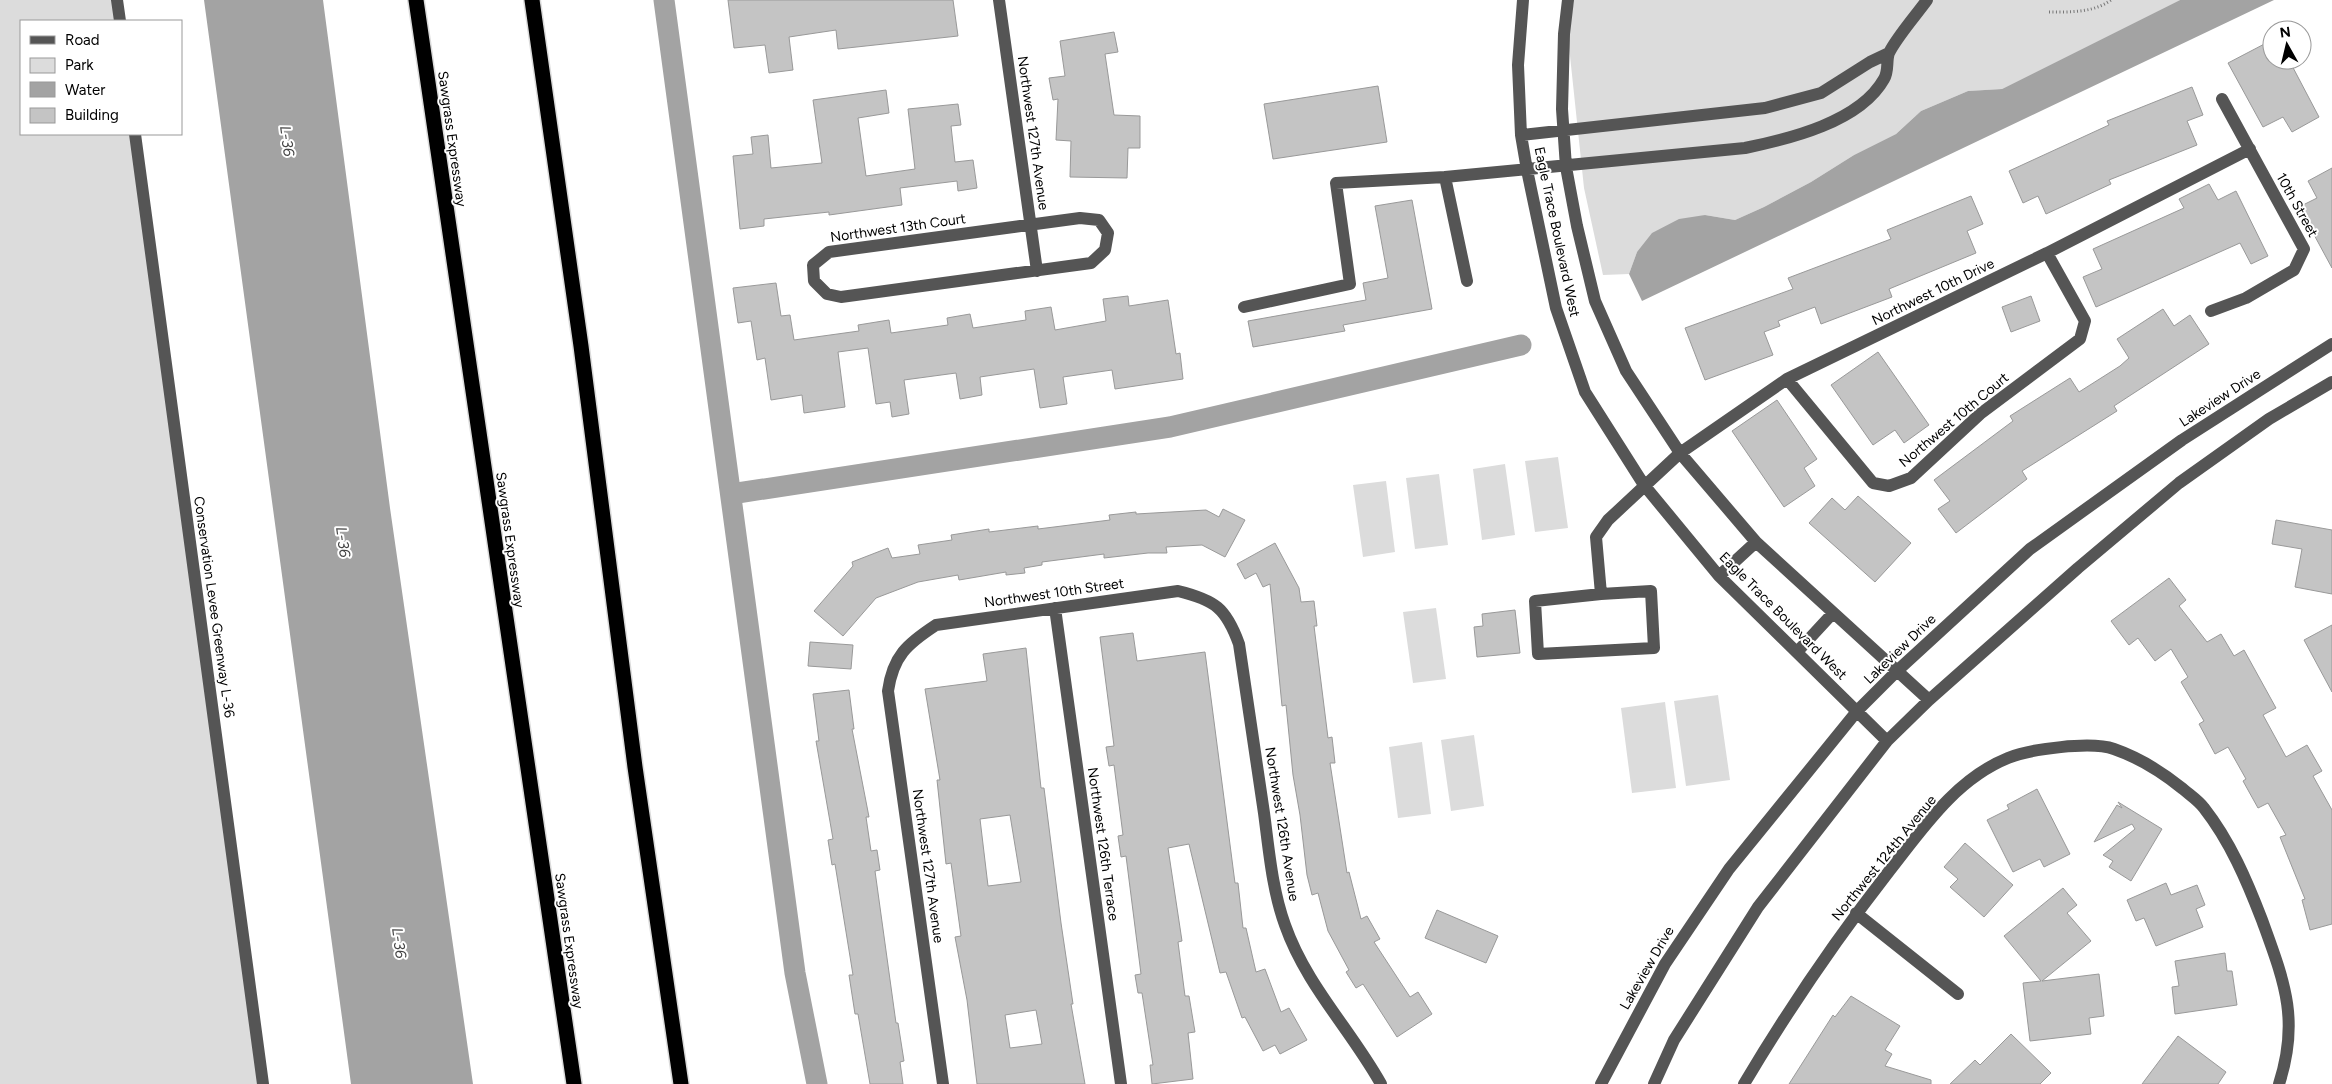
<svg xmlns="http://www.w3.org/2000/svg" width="2332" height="1084" font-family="Figtree,sans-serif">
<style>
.green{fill:#dcdcdc}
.water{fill:#a3a3a3}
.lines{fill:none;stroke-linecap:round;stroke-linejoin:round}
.canal{stroke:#a3a3a3;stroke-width:21}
.building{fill:#c4c4c4;stroke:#999;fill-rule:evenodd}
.highway-casing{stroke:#dbdbdb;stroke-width:18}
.path{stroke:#777;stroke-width:3;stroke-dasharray:1 2.5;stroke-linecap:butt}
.minor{stroke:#555;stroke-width:12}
.highway{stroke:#000;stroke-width:15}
.labels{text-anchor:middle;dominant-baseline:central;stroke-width:4;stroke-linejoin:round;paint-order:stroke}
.street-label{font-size:14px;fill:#000;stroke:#fff}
.water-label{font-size:15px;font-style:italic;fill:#444;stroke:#fff}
</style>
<rect width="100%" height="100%" fill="#fff"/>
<path class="green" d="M0 0H117L120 21H21V134H135L263 1084H0Z
M1574 0H2180L2002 89 1968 91 1921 111 1896 134 1854 155 1811 182 1764 207 1735 220 1705 215 1637 252 1629 274 1603 275 1584 188 1568 37Z
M1558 457 1568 528 1535 532 1525 461Z
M1505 464 1515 535 1482 540 1473 469Z
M1439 474 1448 545 1415 549 1406 478Z
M1386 481 1395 552 1363 557 1353 485Z
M1436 608 1446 679 1413 683 1403 612Z
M1718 695 1730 780 1686 786 1674 701Z
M1665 702 1676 788 1632 793 1621 708Z
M1474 735 1484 806 1451 811 1441 740Z
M1422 742 1431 814 1398 818 1389 747Z"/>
<path class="water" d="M204 0H323L390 508 473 1084H351Z
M2180 0H2274L1642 301 1629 274 1637 252 1652 233 1679 219 1705 215 1735 220 1764 207 1811 182 1854 155 1896 134 1921 111 1968 91 2002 89Z"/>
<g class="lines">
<path class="canal" d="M664 0 795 973 817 1084
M731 494 1170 427 1521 345"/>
</g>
<path class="building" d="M728 0H953L958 36 838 49 836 30 789 37 793 70 769 73 765 45 734 48Z
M1114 32 1118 52 1105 54 1114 115 1140 116V148H1128L1127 178 1070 177 1071 141 1056 140 1058 99 1053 100 1049 78 1065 76 1060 41Z
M2272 40V60H2289L2319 117 2292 132 2283 117 2263 127 2228 63Z
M1378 86 1387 142 1273 159 1264 104Z
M2192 87 2203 115 2187 121 2197 145 2109 180 2111 184 2046 214 2038 196 2023 203 2009 171 2109 125 2107 121Z
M886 90 889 113 858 118 866 176 915 169 908 109 958 104 961 125 951 126 955 162 973 160 977 188 958 191 957 181 900 188 902 205 829 215V212L764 219V226L740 229 733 156 753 154 751 137 768 135 771 168 822 163 813 100Z
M2332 168V268L2299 207 2317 198 2308 181Z
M2209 184 2218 200 2236 191 2268 256 2251 264 2240 243 2096 307 2083 277 2102 269 2093 249 2184 208 2179 199Z
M1971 196 1983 224 1967 231 1976 253 1889 289 1892 297 1821 324 1815 307 1778 321 1780 326 1764 332 1773 355 1705 380 1685 328 1793 289 1788 278 1891 239 1887 230Z
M1412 200 1432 309 1343 325 1345 331 1253 347 1248 321 1366 300 1363 283 1388 278 1375 206Z
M776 283 781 316 790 315 794 340 859 331 858 325 889 320 891 333 948 325 947 318 970 314 973 328 1026 320 1025 311 1051 307 1055 330 1106 321 1103 299 1128 296 1129 306 1168 300 1176 354 1180 353 1183 379 1115 389 1112 370 1063 377 1067 404 1040 408 1034 369 980 377 982 395 960 399 956 373 904 380 909 414 892 417 890 402 876 404 868 348 838 352 845 407 804 413 802 395 771 400 765 358 757 360 751 321 738 323 733 288Z
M2031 296 2040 321 2011 332 2002 307Z
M2163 309 2174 326 2190 315 2209 344 2114 406 2117 411 2022 471 2027 479 1956 533 1938 509 1950 501 1934 480 2013 421 2010 416 2070 378 2079 392 2120 366 2129 358 2117 339Z
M1878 352 1929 425 1904 443 1895 430 1873 445 1831 385Z
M1777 400 1817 459 1804 468 1815 486 1784 507 1732 431Z
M1858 496 1911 543 1875 582 1809 523 1832 498 1845 510Z
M1223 509 1245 520 1225 557 1202 545 1166 547 1167 553H1148L1104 558V554L1042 562V565L1024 568 1025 573 1006 575V572L959 580 958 575 918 582 876 598 843 636 814 611 853 566 852 562 888 548 892 558 920 554 918 545 952 540 951 535 989 529V532L1038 526V529L1110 520 1109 515 1136 512V514L1206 510 1219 517Z
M2276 520 2332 530V594L2295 587 2302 549 2272 544Z
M1275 543 1299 588 1301 602 1314 601 1317 626H1314L1328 738 1332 737 1335 763H1330L1347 873 1349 872 1361 919 1367 916 1380 939 1374 942 1410 997 1418 992 1432 1014 1397 1037 1363 984 1356 988 1346 972 1349 970 1328 931 1318 893 1312 895 1307 875 1300 815 1293 775 1286 705 1282 706 1270 584 1263 587 1256 573 1245 579 1237 564Z
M2169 578 2186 600 2179 606 2207 642 2221 634 2234 656 2244 650 2276 708 2263 715 2286 757 2307 745 2322 771 2313 776 2332 810V924L2310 930 2302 900 2305 899 2280 837 2286 835 2268 803 2258 808 2243 781 2246 779 2228 747 2215 754 2199 724 2204 721 2181 682 2188 677 2171 649 2155 661 2138 638 2129 645 2111 621Z
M1515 610 1520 653 1477 657 1474 627 1483 626 1482 614Z
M2332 625V692L2304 640Z
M1133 633 1137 661 1205 652 1235 883H1238L1243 928H1246L1256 972 1265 969 1281 1012 1289 1008 1307 1040 1280 1054 1275 1045 1263 1051 1245 1017 1242 1018 1226 972 1220 973 1189 844 1168 848 1182 941 1178 942 1185 996H1189L1195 1032 1188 1033 1193 1079 1152 1084 1150 1065H1153L1142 993H1138L1135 975 1141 974 1126 856 1121 857 1118 836 1123 835 1114 765 1109 766 1106 747 1114 746 1100 637Z
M810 642 853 645 851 669 808 666Z
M1026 648 1041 788H1044L1061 923 1073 1004H1071L1085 1084H977L967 1000 955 937 961 936 951 863 946 864 937 780H940L925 689 987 681 983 654ZM1010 815 1021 882 988 886 980 819ZM1036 1010 1042 1044 1010 1048 1005 1015Z
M849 690 854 729H852L869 817H866L871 851 877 850 880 870 875 871 896 1023H898L904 1061 900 1062 903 1084H870L858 1014H855L849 975H853L835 864 832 865 828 840 833 839 816 741H819L813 694Z
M2037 789 2070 854 2044 867 2040 859 2013 872 1987 820 2009 809 2007 805Z
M2118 802 2162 829 2131 881 2109 867 2113 861 2103 855 2135 829 2132 824 2094 842 2117 805 2122 808Z
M1965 843 2013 885 1984 917 1950 887 1958 879 1944 867Z
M2166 883 2171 895 2197 885 2205 905 2196 909 2203 927 2156 946 2144 918 2136 921 2127 900Z
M2063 888 2077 905 2067 913 2091 941 2042 981 2099 974 2104 1016 2089 1018 2091 1034 2030 1041 2023 983 2041 981 2004 936Z
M1437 910 1498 936 1486 963 1425 938Z
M2225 953 2227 971H2232L2237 1005 2175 1014 2172 987 2179 986 2175 961Z
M1851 996 1900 1026 1885 1050 1892 1054 1885 1066 1931 1080V1084H1789L1833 1015 1835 1017Z
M2011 1034 2051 1073 2040 1084H1950L1975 1060 1980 1065Z
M2178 1036 2226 1072 2218 1084H2142Z"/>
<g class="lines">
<defs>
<path id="highway" d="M416 0 574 1084
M532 0 581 346 635 767 681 1084"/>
</defs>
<use href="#highway" class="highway-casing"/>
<path class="path" d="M2049 12C2070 12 2093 13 2111 0"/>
<path class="minor" d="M117 0 120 21
M999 0 1037 271
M1523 0 1518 65 1521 135 1527 170 1556 308 1585 392 1644 485 1719 576 1887 741
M1568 0 1564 34 1562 109 1566 167 1577 226 1595 301 1626 371 1680 453 1756 542 1929 700
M135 134 263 1084
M1521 135 1765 108 1821 93 1870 62 1889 53
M1080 218 1099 220 1108 233 1105 250 1091 263 841 297 827 294 814 281 813 265 829 252Z
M1467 281 1445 177 1745 148C1789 139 1860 122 1884 79 1889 71 1886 61 1889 53 1896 38 1917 14 1927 0
M1244 307 1350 284 1336 183 1445 177
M2211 311 2246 298 2294 270 2304 249 2222 99
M1787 379 1873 483 1889 486 1911 478 1980 414 2080 339 2085 321 2047 253
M1719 576 1756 542
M1601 594 1535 601 1538 654 1654 648 1651 591 1601 594 1596 537 1608 520 1680 453 1787 379 2047 253 2250 149
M1055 608 1121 1084
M1797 652 1833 613
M1856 913 1958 994
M943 1084 888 691C893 656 907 644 936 625L1178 591C1215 600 1226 608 1239 644 1247 700 1256 757 1264 813 1269 850 1272 889 1285 925 1306 985 1351 1030 1381 1084
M1601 1084 1665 964 1729 869 1858 710 1897 671 2030 549 2182 440 2332 344
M1654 1084 1674 1040 1758 907 1887 741 1929 700 2078 568 2179 483 2269 419 2332 382
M1744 1084C1788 1010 1837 938 1890 870 1923 828 1956 779 2008 758 2030 749 2091 741 2114 749 2140 758 2162 772 2183 789 2190 795 2199 801 2204 808 2230 841 2247 881 2262 920 2284 981 2300 1019 2279 1084"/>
<use href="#highway" class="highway"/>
</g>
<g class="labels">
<g class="street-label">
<text transform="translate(1033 133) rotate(82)">Northwest 127th Avenue</text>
<text transform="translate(452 139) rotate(82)">Sawgrass Expressway</text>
<text transform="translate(2297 205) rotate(61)">10th Street</text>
<text transform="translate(898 228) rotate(-8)">Northwest 13th Court</text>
<text transform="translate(1557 232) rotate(78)">Eagle Trace Boulevard West</text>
<text transform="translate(1933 292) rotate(-26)">Northwest 10th Drive</text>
<text transform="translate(2220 398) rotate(-33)">Lakeview Drive</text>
<text transform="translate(1954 420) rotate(-40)">Northwest 10th Court</text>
<text transform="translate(510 540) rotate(82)">Sawgrass Expressway</text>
<text transform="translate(1054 593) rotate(-8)">Northwest 10th Street</text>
<text transform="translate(214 607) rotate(82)">Conservation Levee Greenway L-36</text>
<text transform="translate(1783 616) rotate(45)">Eagle Trace Boulevard West</text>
<text transform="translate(1900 649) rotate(-44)">Lakeview Drive</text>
<text transform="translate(1282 824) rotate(81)">Northwest 126th Avenue</text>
<text transform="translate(1103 844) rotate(82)">Northwest 126th Terrace</text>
<text transform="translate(1884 858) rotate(-51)">Northwest 124th Avenue</text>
<text transform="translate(928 866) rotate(82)">Northwest 127th Avenue</text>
<text transform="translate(569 941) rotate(82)">Sawgrass Expressway</text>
<text transform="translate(1647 968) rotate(-60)">Lakeview Drive</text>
</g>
<g class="water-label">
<text transform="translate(287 141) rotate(82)">L-36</text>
<text transform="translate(343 542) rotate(82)">L-36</text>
<text transform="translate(399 943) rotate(82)">L-36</text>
</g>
</g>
<rect x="20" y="20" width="162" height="115" fill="#ffffff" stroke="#999999"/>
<rect x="30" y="36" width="25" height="8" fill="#555555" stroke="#999999"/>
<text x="65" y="45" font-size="15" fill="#000000">Road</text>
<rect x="30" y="58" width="25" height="15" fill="#dcdcdc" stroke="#999999"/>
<text x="65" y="70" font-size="15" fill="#000000">Park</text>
<rect x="30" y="82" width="25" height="15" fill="#a3a3a3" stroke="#999999"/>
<text x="65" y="95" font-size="15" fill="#000000">Water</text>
<rect x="30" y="108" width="25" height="15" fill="#c4c4c4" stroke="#999999"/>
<text x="65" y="120" font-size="15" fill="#000000">Building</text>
<g transform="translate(2287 45) rotate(352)"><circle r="24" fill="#ffffff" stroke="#999999"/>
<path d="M0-4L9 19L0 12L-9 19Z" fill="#000000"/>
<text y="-8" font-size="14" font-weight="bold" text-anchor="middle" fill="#000000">N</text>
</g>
</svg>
